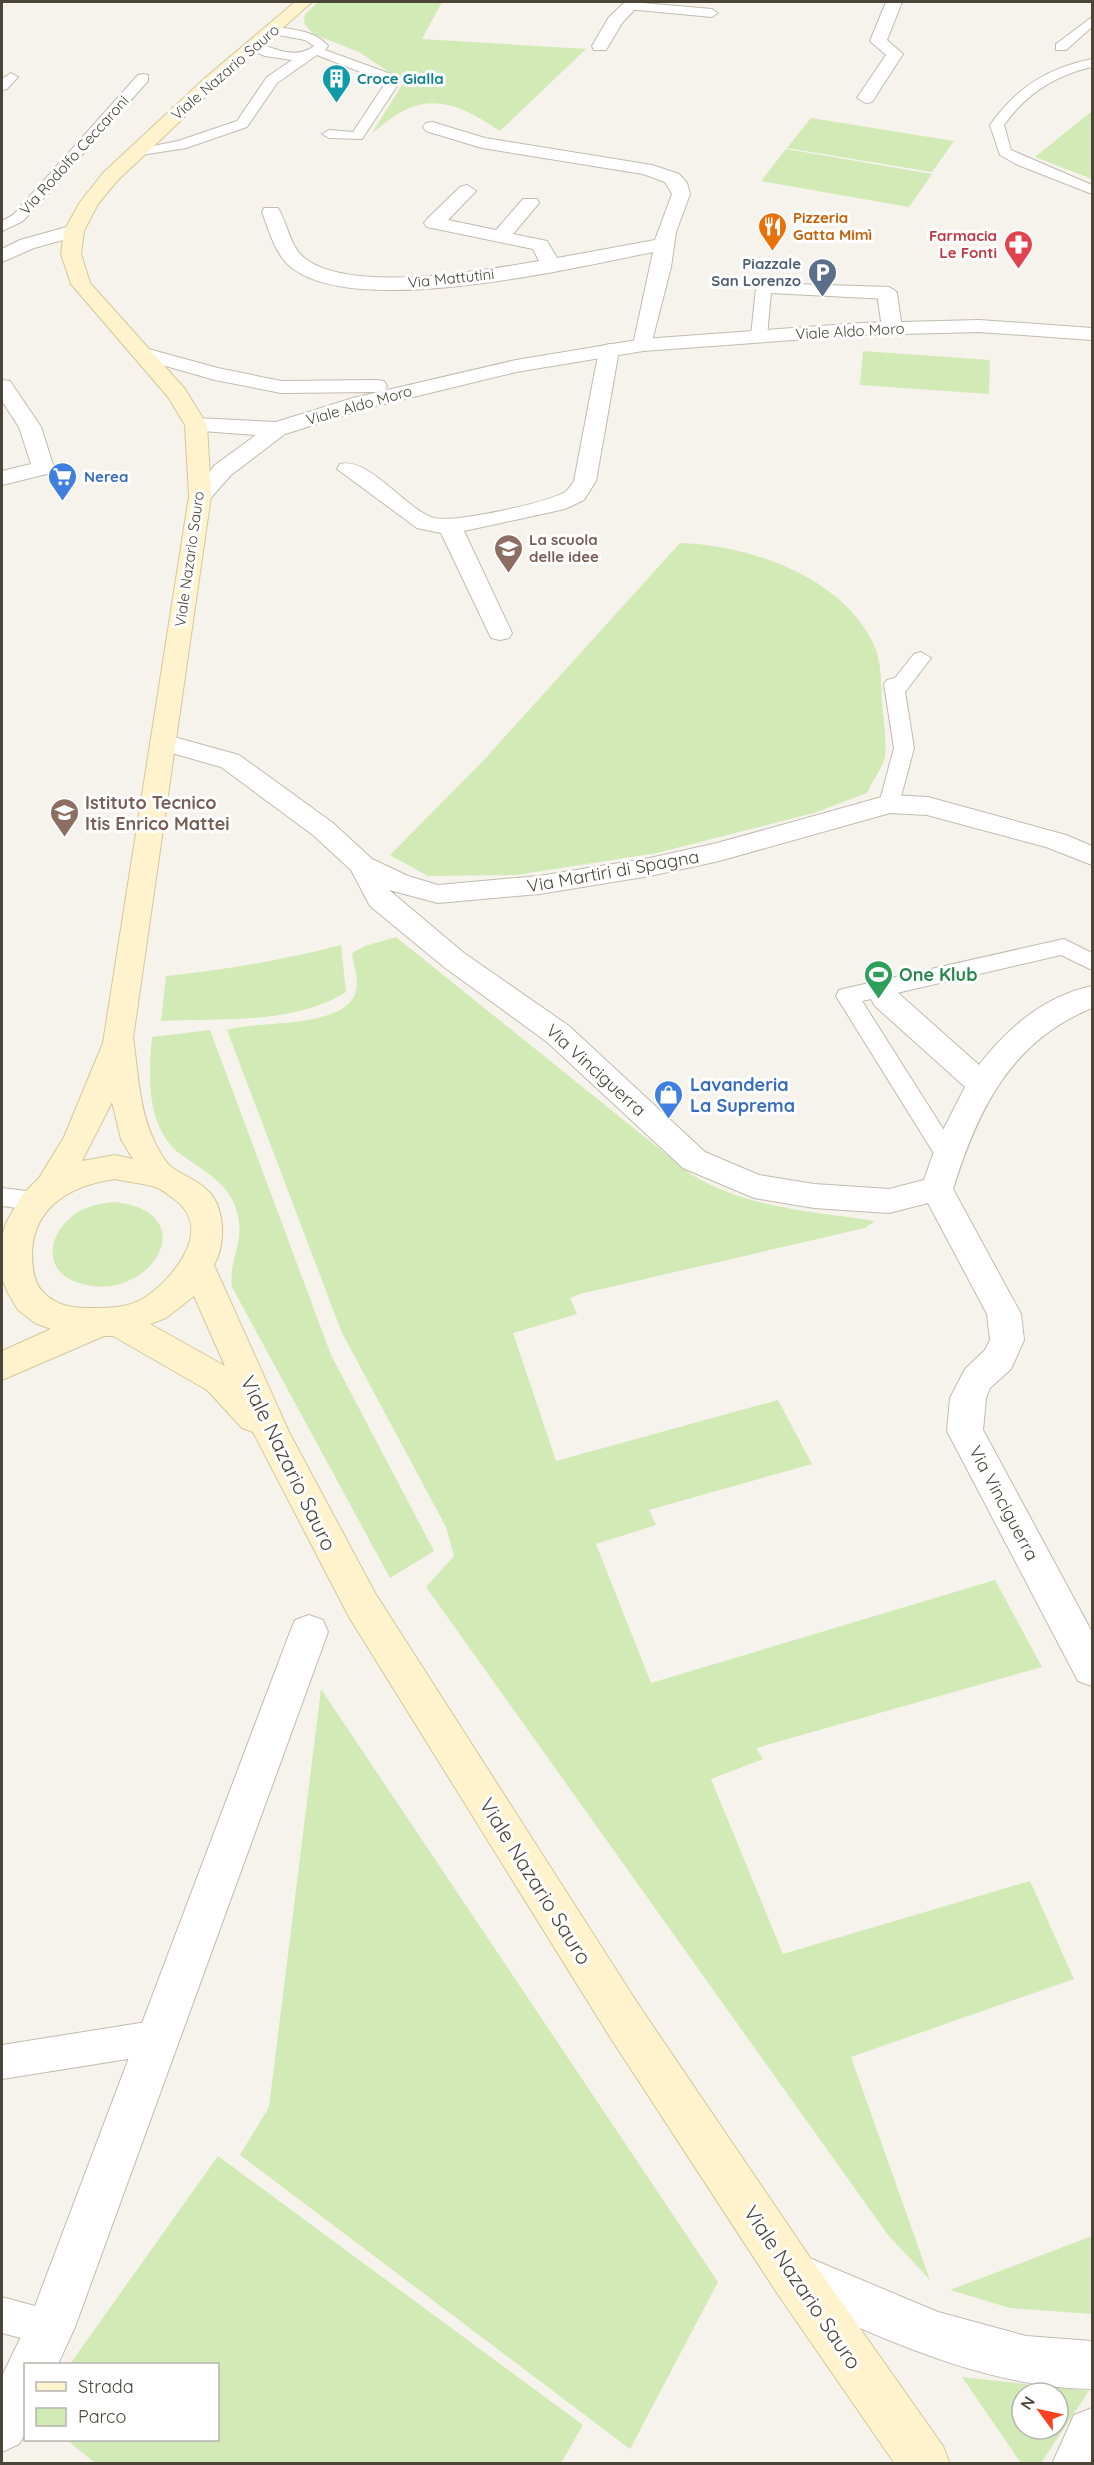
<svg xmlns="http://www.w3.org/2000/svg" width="1094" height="2465" font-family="Quicksand,sans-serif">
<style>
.green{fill:#d2eab5;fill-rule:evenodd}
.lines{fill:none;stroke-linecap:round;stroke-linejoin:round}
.service-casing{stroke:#c2bbae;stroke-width:2}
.minor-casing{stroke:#c2bbae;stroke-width:2}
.tertiary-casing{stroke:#c2bbae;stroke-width:2}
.secondary-casing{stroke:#d6c79b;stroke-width:2}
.service{fill:#fff;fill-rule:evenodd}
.minor{fill:#fff;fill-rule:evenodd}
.tertiary{fill:#fff;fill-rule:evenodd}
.secondary{fill:#fff3cd;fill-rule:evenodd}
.labels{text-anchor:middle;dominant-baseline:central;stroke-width:6;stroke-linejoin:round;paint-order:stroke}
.far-street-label{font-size:15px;fill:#4b4439;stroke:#fff}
.far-culture-label{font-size:15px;font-weight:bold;fill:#0d838f;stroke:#fff;text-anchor:start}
.far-food-label{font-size:15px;font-weight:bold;fill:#c56008;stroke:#fff;text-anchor:start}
.far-health-label{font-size:15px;font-weight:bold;fill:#be3a42;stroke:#fff;text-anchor:end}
.far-service-label{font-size:15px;font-weight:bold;fill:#4e5e75;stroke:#fff;text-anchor:end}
.far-shop-label{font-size:15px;font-weight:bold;fill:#366cbe;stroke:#fff;text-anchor:start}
.far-education-label{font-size:15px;font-weight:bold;fill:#785e54;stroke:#fff;text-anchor:start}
.education-label{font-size:18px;font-weight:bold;fill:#785e54;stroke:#fff;text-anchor:start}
.street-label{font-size:18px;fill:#4b4439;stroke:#fff}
.leisure-label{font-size:18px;font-weight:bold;fill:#27864d;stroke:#fff;text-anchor:start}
.shop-label{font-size:18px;font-weight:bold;fill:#366cbe;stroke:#fff;text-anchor:start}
.near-street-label{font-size:21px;fill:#4b4439;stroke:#fff}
</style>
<rect width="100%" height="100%" fill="#f6f3ec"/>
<path class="green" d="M318 2H442L422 39 586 49 500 131C473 113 441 93 407 109 395 114 383 125 372 133L404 82 359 52 313 34 304 23 305 14Z
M1092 111V179L1035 157Z
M811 118 954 141 932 172 787 148Z
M786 149 932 174 909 207 761 181Z
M863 351 990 360 989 394 860 385Z
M680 543C748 545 837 575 871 639 882 658 881 681 882 702 883 715 888 749 884 760 880 771 872 782 867 793L814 813 657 853 516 875 428 876 390 855 482 762Z
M396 937 692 1175C750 1209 810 1211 875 1221L865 1228 580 1294 570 1298 577 1314 513 1333 556 1461 778 1400 812 1464 649 1510 656 1525 596 1544 651 1683 995 1580 1042 1667 756 1748 763 1759 711 1779 783 1954 1030 1881 1074 1979 851 2057 930 2280 888 2235 426 1587 454 1556 446 1527 342 1333 227 1030C257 1020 348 1030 356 990 359 979 353 964 352 953L365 946Z
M341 945 346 992C293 1025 221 1018 161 1021L166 976C225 970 284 960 341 945Z
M210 1030 331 1355 434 1551 390 1578 232 1287C228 1256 248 1242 235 1206 226 1182 203 1170 183 1156 146 1130 148 1077 152 1037Z
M115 1202C208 1213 148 1306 79 1283 38 1270 50 1228 80 1211 91 1205 103 1203 115 1202Z
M321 1689 718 2282 630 2449 240 2155 269 2107Z
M218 2156 583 2425 561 2463 96 2464 67 2440H218V2364H70Z
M1092 2236V2314L1010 2308 950 2290Z
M962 2377 1089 2391 1041 2463H1021ZM1022 2393H1058V2429H1022Z"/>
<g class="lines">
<defs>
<path id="service" d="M631 2 712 9 718 13 712 17 627 9 625 6Z
M1092 17V27L1066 50H1056V44Z
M273 26C292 30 315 30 328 46L325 50 399 77 401 80 362 139 329 138 322 134 329 130 353 132 386 82 317 55 277 83 247 127 186 148 128 157V151L178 141 237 121 267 77 292 60 265 56 248 49V43L253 42C273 47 294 61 314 46L305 40 268 33V27Z
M1092 59V67C1055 75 1026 94 1004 125L1011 150 1092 185V194L1018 165 1000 155 990 125C1016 88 1047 68 1092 59Z
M11 73 18 77 7 89 2 90V79Z
M143 74 148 75V81L23 221 2 231V221L13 215 138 75Z
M764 283 889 287 897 292 887 299 771 293 767 336 759 341 751 336 756 288Z
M921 652 931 658 905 692 914 748 899 804 896 809H882L879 804 894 748 884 684 887 680 895 678 914 654Z
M1064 939 1092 953V970L1061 955 862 1001 959 1154 956 1160 947 1163 938 1160 836 996 839 990 847 988Z
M2 1188 42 1193 46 1200 42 1207 33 1210 2 1206Z
M159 2020 171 2025 176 2037 171 2049 159 2054 2 2079V2045Z
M2 2297 64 2314 70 2327 64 2340 51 2346 2 2333Z"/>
<path id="minor" d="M625 2H642L622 23 606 50H594L592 46 609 17Z
M886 2H902L887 40 903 54 872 102 866 103 857 98 886 55 870 41Z
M432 122 485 138 652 165 679 174 687 183 690 194 676 232 671 267 650 349H636L633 345 653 252C573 268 358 319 292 268 275 255 269 230 262 212L264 208H278C288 224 290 249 307 260 356 293 482 271 539 261L533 249 427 227 424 223 427 219 460 187 467 185 476 191 448 220 496 230 523 199H537L539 203 513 234 547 241 557 258 655 240 672 194 665 182 643 174 482 148 426 131 423 127 426 123Z
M74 225 84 231 81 235 34 248 2 262V249L20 240Z
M887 288 894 290 897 294 902 328 899 332H885L882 328 877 294 880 290Z
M609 344 616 346 619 350 596 481 584 500 565 509 464 531 512 633 509 638 500 640 491 638 441 533 417 528 337 469 340 464C370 457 406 510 434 518 455 523 546 503 565 492 569 489 571 485 574 481L599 350 602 346Z
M2 380 10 381 41 427 54 468 51 473 2 485V471L31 464 19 427 2 401Z
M163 734 239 755 333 823 372 859 408 876 438 885 539 876 650 858 717 843 889 795 928 797 1066 835 1092 846V865L1046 847 927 815 890 813 719 861 650 876 539 894 438 903 389 890 464 953 569 1026 705 1152 759 1175 814 1184 889 1189 924 1180 938 1140 965 1087 875 1006 871 999 875 992 886 989 897 992 979 1065C1008 1027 1045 996 1092 986V1008C1011 1041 978 1109 953 1189L1021 1314 1024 1340 1011 1369 990 1388 986 1398 983 1430 1092 1632V1686L1078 1681 947 1431 950 1398 965 1369 985 1350 990 1340 987 1314 928 1203 889 1213 814 1208 754 1198 683 1168 547 1042 444 967 370 906 351 870 313 835 221 767 154 748 150 742 154 736Z
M309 1615 323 1620 328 1632 75 2327 58 2364H26V2432L19 2444 2 2452V2376L32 2314 290 1632 295 1620Z"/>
<path id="tertiary" d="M979 320 1092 328V340L979 332 862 335 643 351 516 372 368 408 285 434 231 475 208 501H192L189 496 215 465 256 435 188 430 185 425 188 420 196 418 276 422 353 398 516 360 643 339 862 323Z
M141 347 218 368 281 381 376 380 384 381 387 386 384 391 376 392 281 393 215 380 134 357 131 353 134 349Z
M795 2252 938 2312 1026 2336 1092 2341V2389C980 2387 880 2336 778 2293L771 2276 778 2259Z
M1092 2408V2464H1052L1074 2415Z"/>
<path id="secondary" d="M295 2H312L217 86 117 181 98 204 84 231 81 254 90 283 185 389 207 425 211 496 133 1038C138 1070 139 1109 153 1138 156 1146 164 1160 170 1166 180 1174 195 1179 205 1188 226 1205 226 1244 214 1265L289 1432 375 1593 638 2004 811 2259 943 2446 950 2464H895L777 2293 608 2034 349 1617 253 1432 242 1428 207 1390 113 1336H104L2 1380V1351L51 1329 35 1323 18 1310 8 1293 2 1278V1236L6 1223 22 1195 39 1178 64 1137 103 1043 189 496 185 425 168 397 71 284 61 254 64 231 80 202 103 173 205 78ZM112 1102 121 1139 133 1159 115 1155 82 1161ZM115 1179C128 1182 142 1183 155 1187 162 1189 168 1195 174 1199 215 1229 174 1278 144 1298 128 1308 109 1308 92 1308 72 1308 56 1306 42 1291 33 1281 32 1265 32 1252 34 1205 73 1185 115 1179ZM194 1296 225 1366 150 1324 166 1318Z"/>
</defs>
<use href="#service" class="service-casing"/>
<use href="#minor" class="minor-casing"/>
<use href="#tertiary" class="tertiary-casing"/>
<use href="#secondary" class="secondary-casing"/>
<use href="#service" class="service"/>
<use href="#minor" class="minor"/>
<use href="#tertiary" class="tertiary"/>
<use href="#secondary" class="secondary"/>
</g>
<defs>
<symbol id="building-pin" viewBox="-11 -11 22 30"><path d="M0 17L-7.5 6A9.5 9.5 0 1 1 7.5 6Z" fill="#0f9aa8" stroke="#fff"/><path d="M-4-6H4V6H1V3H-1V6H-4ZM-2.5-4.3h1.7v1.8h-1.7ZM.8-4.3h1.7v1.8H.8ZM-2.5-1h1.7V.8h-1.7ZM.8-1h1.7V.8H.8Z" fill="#fff"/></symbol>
<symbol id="restaurant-pin" viewBox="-11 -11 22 30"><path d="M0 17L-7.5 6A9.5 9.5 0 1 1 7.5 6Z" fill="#e8710a" stroke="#fff"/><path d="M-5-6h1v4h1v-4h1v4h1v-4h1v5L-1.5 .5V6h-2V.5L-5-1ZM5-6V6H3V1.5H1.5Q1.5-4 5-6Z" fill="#fff"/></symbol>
<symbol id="pharmacy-pin" viewBox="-11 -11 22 30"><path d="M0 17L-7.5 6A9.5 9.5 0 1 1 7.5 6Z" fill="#e0444e" stroke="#fff"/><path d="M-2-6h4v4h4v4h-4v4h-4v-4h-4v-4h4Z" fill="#fff"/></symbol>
<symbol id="parking-pin" viewBox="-11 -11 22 30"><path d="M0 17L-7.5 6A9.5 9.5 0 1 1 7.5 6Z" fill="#5c6f8a" stroke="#fff"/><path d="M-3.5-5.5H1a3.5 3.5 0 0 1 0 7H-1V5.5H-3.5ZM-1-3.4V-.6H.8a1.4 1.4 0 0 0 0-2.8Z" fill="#fff"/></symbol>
<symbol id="supermarket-pin" viewBox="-11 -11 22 30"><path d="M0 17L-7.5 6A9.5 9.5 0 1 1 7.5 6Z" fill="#3f7fe0" stroke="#fff"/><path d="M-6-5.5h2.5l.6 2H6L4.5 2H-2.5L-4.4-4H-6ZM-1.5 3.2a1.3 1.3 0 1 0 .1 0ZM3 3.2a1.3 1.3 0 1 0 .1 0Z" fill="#fff"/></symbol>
<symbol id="school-pin" viewBox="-11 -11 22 30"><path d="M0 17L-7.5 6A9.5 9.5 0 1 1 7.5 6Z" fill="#8d6e63" stroke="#fff"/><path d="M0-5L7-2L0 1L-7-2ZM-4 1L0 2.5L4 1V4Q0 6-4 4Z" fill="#fff"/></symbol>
<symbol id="stadium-pin" viewBox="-11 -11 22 30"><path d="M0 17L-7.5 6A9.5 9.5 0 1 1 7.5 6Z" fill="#2e9e5b" stroke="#fff"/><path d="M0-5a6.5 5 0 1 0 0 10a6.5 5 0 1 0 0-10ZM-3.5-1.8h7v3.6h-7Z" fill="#fff"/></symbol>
<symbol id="shop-pin" viewBox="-11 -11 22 30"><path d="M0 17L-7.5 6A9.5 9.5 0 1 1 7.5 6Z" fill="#3f7fe0" stroke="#fff"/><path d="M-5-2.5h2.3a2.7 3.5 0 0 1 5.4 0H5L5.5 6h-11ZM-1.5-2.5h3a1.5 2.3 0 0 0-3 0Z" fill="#fff"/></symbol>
</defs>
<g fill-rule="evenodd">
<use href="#building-pin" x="320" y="62" width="33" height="45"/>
<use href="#restaurant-pin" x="756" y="210" width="33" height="45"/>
<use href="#pharmacy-pin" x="1002" y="228" width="33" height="45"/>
<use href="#parking-pin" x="806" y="256" width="33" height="45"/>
<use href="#supermarket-pin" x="46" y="460" width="33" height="45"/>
<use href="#school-pin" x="492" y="532" width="33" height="45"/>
<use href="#school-pin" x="48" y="796" width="33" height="45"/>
<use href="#stadium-pin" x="862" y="958" width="33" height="45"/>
<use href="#shop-pin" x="652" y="1078" width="33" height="45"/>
</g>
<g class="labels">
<g class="far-street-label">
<text transform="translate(225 72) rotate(-41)">Viale Nazario Sauro</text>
<text transform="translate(74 155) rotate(-48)">Via Rodolfo Ceccaroni</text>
<text transform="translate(451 278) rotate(-6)">Via Mattutini</text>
<text transform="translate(850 331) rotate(-3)">Viale Aldo Moro</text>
<text transform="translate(359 405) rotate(-16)">Viale Aldo Moro</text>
<text transform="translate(189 559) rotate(-82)">Viale Nazario Sauro</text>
</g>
<g class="far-culture-label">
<text x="357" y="78">Croce Gialla</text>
</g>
<g class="far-food-label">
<text x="793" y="217">Pizzeria<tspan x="793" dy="17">Gatta Mimì</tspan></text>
</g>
<g class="far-health-label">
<text x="997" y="235">Farmacia<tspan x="997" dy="17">Le Fonti</tspan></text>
</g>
<g class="far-service-label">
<text x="801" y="263">Piazzale<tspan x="801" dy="17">San Lorenzo</tspan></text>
</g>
<g class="far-shop-label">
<text x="84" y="476">Nerea</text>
</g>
<g class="far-education-label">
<text x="529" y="539">La scuola<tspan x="529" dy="17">delle idee</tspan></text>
</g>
<g class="education-label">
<text x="85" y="802">Istituto Tecnico<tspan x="85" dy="21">Itis Enrico Mattei</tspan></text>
</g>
<g class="street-label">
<text transform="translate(613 871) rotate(-10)">Via Martiri di Spagna</text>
<text transform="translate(596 1070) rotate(42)">Via Vinciguerra</text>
<text transform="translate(1004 1503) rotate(62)">Via Vinciguerra</text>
</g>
<g class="leisure-label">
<text x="899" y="974">One Klub</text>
</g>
<g class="shop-label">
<text x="690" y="1084">Lavanderia<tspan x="690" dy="21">La Suprema</tspan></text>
</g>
<g class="near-street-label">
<text transform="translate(289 1463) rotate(64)">Viale Nazario Sauro</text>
<text transform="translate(536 1881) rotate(58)">Viale Nazario Sauro</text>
<text transform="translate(803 2287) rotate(56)">Viale Nazario Sauro</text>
</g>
</g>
<rect width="1094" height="2465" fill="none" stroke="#4b4439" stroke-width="6"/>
<rect x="24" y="2363" width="195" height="78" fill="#ffffff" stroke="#b7b4b0" stroke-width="1.5"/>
<rect x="36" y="2382" width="30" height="9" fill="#fff3cd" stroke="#b7b4b0" stroke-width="1.5"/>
<text x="78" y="2393" font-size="18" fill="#4b4439">Strada</text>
<rect x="36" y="2408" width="30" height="18" fill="#d2eab5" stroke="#b7b4b0" stroke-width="1.5"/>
<text x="78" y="2423" font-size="18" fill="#4b4439">Parco</text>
<g transform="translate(1040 2411) rotate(303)"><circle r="28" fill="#ffffff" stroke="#b7b4b0" stroke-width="1.5"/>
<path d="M0-4.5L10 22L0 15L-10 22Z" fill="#fc3f1d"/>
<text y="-9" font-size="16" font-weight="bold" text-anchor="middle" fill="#4b4439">N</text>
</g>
</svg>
